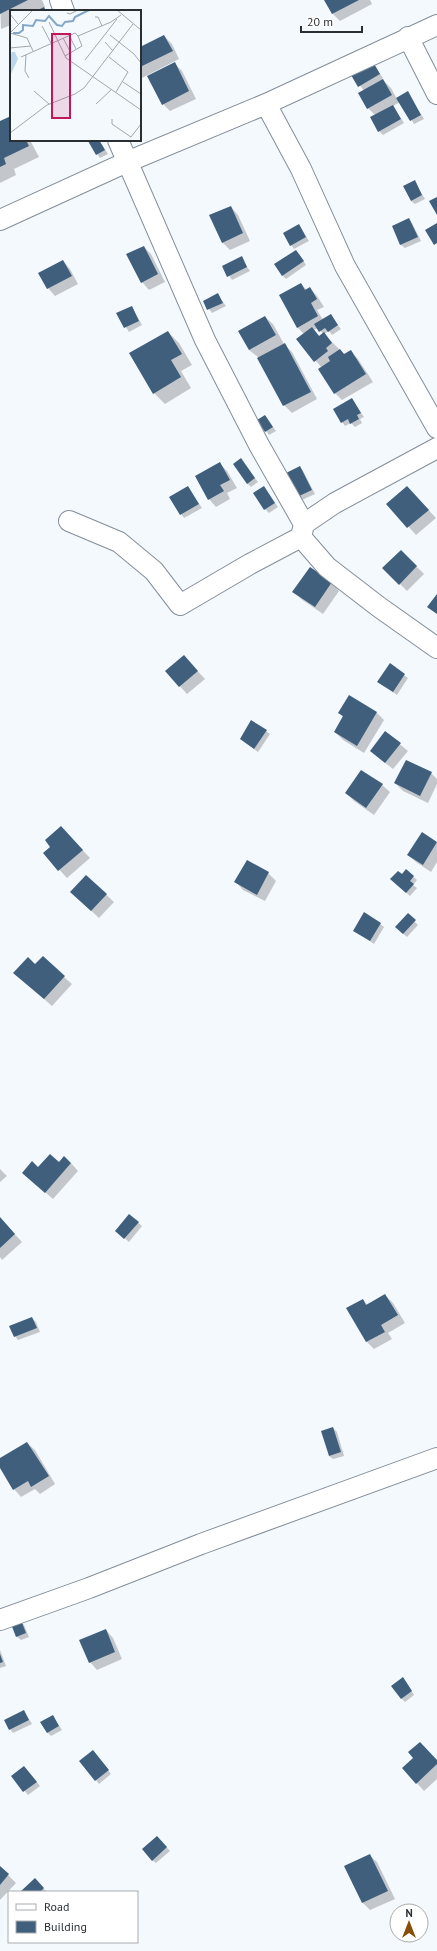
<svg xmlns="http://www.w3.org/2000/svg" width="437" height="1951" font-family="'PT Sans',sans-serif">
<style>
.shadow{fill:#0003;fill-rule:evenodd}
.building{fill:#3f5f7d}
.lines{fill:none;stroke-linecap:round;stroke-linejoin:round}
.minor-casing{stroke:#838e9a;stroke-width:22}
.minor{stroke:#fff;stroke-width:20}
.inset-river{fill:none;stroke:#84a6c7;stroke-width:2}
.inset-road{fill:none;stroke:#a3a8ac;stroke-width:1}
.view{fill:#c2185b;fill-opacity:0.15;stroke:#c2185b;stroke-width:2}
.inset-edge{fill:none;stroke:#292e32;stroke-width:2}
</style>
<rect width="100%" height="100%" fill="#f4f9fe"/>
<path class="shadow" d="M0 0H42L45 7 44 8 47 11H11V25L1 29Z
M325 0H370L372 4 340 21 333 14Z
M164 36 172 44 179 59 140 79V48Z
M373 63 383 78 382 79 391 88 397 99 408 93 424 119 414 124 400 102 393 106 404 123 383 135 379 131 376 116 368 108 364 91 353 75Z
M175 64 182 71 196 99 170 111 163 104Z
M11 117V140H30L39 157 14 169 16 175 0 183V122Z
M92 140H99L108 154 100 158 89 142Z
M414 181 425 199 415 204 411 201Z
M231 207 238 215 250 241 230 250 222 242Z
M409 219 412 223 421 241 405 248 401 245 393 226Z
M299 225 309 241 294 249 291 245Z
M144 247 151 254 165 282 149 290 142 282Z
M299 254 306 265 286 279 282 275Z
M241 258 250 271 232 280 223 266Z
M63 261 70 269 78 284 55 296 48 288Z
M301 284 307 290 310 288 317 296 324 307 317 310 323 320 331 316 341 329 332 335 329 331 324 334 345 355 350 351 358 359 373 382 342 400 335 393 322 368 297 339 304 334 298 328 280 296ZM318 328 323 334 320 337 314 330Z
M218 295 226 306 212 313 204 302Z
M132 307 142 325 129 332 118 314Z
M265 317 273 324 284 344 292 352 317 399 292 413 284 405 258 357 249 350 239 332Z
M168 332 179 343 192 365 181 371 191 388 165 404 154 393Z
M352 399 364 417 360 419 362 423 355 427 351 423 345 426 342 422Z
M265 416 276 431 269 435 258 420Z
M241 460 258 482 251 487 247 483Z
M219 463 227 471 237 488 227 493 230 499 216 507 209 499Z
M300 467 303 471 315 494 302 500 298 497Z
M263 487 278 507 269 513 265 509Z
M407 487 436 518 416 535 388 504Z
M188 488 202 508 184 518 170 498Z
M401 551 424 574 407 591 384 568Z
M310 568 332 583 339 591 323 614 301 599 294 591Z
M191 664 205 679 187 694 166 671Z
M390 665 408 678 397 695 379 682Z
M376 712 384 720 364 753 343 740 335 732 344 718 339 713Z
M266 731 270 734 258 752 241 739Z
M386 733 408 751 393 769 379 758Z
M431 773 437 779V784L428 803 403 791 395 783Z
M382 785 390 792 374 815 354 801 346 793Z
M61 827 90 858 67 878 44 853 52 847Z
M422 834 437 843V862L431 872 416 862 408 855Z
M407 871 417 880 413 885 417 888 410 896 395 883Z
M268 873 276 881 265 901 243 890 236 882Z
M86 876 114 902 99 918 71 892Z
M408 915 418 925 407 937 400 931Z
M380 924 384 927 374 944 354 930Z
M35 965 64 977 72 984 52 1006 22 980Z
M71 1163 78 1171 53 1199 31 1180 39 1168Z
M0 1169 7 1176 0 1182Z
M129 1215 142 1226 129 1242 120 1234Z
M0 1218 22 1242 2 1260 0 1257Z
M385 1295 393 1303 405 1323 388 1333 392 1339 374 1349 367 1342 348 1308 363 1300 368 1305Z
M32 1318 36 1322 40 1332 18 1340 15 1336Z
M333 1428 337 1432 344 1456 333 1459 329 1456Z
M27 1443 35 1450 55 1484 40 1494 35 1489 21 1497 14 1489 0 1466V1459Z
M20 1621 24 1625 29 1637 21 1640 17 1637 12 1625Z
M106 1630 113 1638 122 1659 97 1670 90 1662Z
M0 1650 6 1666 0 1668Z
M406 1682 414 1695 405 1702 401 1698Z
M24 1711 32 1724 13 1733 10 1729Z
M53 1716 62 1730 51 1736 47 1732Z
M96 1755 111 1774 99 1784 96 1780Z
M437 1761V1779L424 1791 403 1768Z
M28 1771 40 1786 28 1795 12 1776Z
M161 1841 170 1851 156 1863 152 1860Z
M369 1855 377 1862 395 1899 370 1910 363 1903 345 1866Z
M0 1867 16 1883 0 1900Z
M35 1880 47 1892H23Z"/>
<path class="building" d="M0 0H28L0 14Z
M324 0H359L332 14Z
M44 7 46 11H36Z
M164 35 173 51 140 67V47Z
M175 62 189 91 162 105 147 76Z
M373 62 380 74 358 87 351 75Z
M383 79 392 95 367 109 358 93Z
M408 91 421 115 410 121 396 98Z
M393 105 401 119 378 132 370 117Z
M11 116V140H26L29 146 4 158 6 164 0 167V121Z
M90 140H99L105 150 96 155 88 141Z
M415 180 422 195 411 201 403 186Z
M437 197V215L429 201Z
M231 206 243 233 222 243 209 215Z
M409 218 418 237 400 245 392 226Z
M437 223V243L434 245 425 230Z
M299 224 306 237 290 246 283 233Z
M144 246 158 274 141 283 126 254Z
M296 250 304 261 282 276 274 264Z
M242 256 247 267 227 277 222 266Z
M63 260 72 276 47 289 38 273Z
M301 283 305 290 310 287 317 299 311 303 318 316 297 328 279 295Z
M218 293 223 303 207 310 203 301Z
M132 306 139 321 124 328 116 313Z
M331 314 338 325 328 332 325 328 319 332 314 324Z
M265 316 276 335 249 350 238 331Z
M312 327 319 336 324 332 332 343 326 348 328 351 314 362 296 339Z
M168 331 182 354 171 360 181 377 153 394 129 353Z
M285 343 311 392 283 406 257 358Z
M340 349 344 354 351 350 366 374 334 394 318 369 330 361 328 357Z
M352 398 361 413 357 415 359 419 350 424 348 419 341 423 333 409Z
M265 415 273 427 265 432 257 420Z
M241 458 255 478 247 484 233 464Z
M220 462 230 480 220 485 224 491 208 500 195 476Z
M300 466 312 490 297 497 286 473Z
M188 486 199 504 180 515 169 497Z
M264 486 275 503 264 510 253 493Z
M407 486 429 510 407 528 386 504Z
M401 550 417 566 399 585 382 568Z
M310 567 332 582 315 607 292 592Z
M437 594V614L427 607Z
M184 655 198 671 179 687 165 671Z
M390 663 405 674 393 692 377 682Z
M349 695 377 712 357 746 334 732 343 716 338 713Z
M251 720 267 730 254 749 240 739Z
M385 731 401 743 385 763 370 751Z
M406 760 432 772 420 796 394 783Z
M361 770 383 784 366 808 345 793Z
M61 826 83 850 58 871 43 853 50 847 45 840Z
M422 832 437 842 423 865 407 855Z
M247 860 269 872 257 895 234 882Z
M406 869 414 876 410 881 414 884 406 893 390 879 398 871 402 874Z
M86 875 107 894 91 911 70 892Z
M364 912 381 923 370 941 353 931Z
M408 913 416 920 403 934 395 927Z
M43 956 65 976 44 999 13 973 28 957 35 964Z
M50 1154 59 1162 64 1156 71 1163 45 1193 22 1173 32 1161 38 1167Z
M129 1214 139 1222 124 1239 115 1231Z
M0 1217 15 1234 0 1248Z
M385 1294 398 1315 381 1325 385 1332 366 1342 346 1308 363 1299 366 1305Z
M32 1317 37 1328 14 1337 9 1326Z
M333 1427 341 1452 329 1456 321 1431Z
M27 1442 49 1476 31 1487 28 1481 13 1490 0 1468V1458Z
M21 1620 26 1633 16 1637 11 1624Z
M106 1629 115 1652 89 1663 79 1640Z
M0 1654 3 1662 0 1663Z
M403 1677 412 1691 401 1699 391 1686Z
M24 1710 29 1720 9 1730 4 1720Z
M53 1715 59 1726 47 1733 40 1722Z
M420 1742 437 1760V1764L416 1784 402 1768 413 1758 408 1752Z
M93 1750 109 1770 95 1781 79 1761Z
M24 1766 37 1782 23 1792 11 1776Z
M157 1836 167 1847 152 1861 142 1849Z
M370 1854 388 1891 362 1903 344 1866Z
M0 1866 9 1874 0 1885Z
M35 1878 44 1888 40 1892H20Z"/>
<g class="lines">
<defs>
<path id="minor" d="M60 0 64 11
M408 37 437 94
M266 104 301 169 345 266 437 428
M118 140 205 340 259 445 304 524 301 537 327 567 379 607 437 648
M0 220 127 162 266 104 437 25
M69 521 119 542 154 571 180 605 250 564 301 537
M304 524 335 503 437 448
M0 1620 89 1588 201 1544 437 1458"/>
</defs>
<use href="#minor" class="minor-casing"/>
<use href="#minor" class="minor"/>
</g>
<g transform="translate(10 10)">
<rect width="131" height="131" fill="#f4f9fe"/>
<path d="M2 42H5L8 49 0 66V45Z" fill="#bcd6ee"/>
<path class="inset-river" d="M3 23H9L13 20V15L23 16 26 10 35 11 39 6 47 15 52 16 55 12 63 11 65 7 79 0"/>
<path class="inset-road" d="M107 0 131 20M57 3 60 4 68 0M0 4 8 14M85 7H88L92 16M39 12 56 48 131 100M32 16 41 33M0 23 17 28 23 41M0 23 23 0M59 25 66 39M100 25 124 44 131 53M53 28 61 43M95 32 103 41M0 38 21 36M16 45 15 61 19 68M55 46 72 36 68 26M11 47 65 23 68 26 101 12 111 5M99 47 118 62 106 82M75 50 107 9M113 72 131 84M24 81 39 94M86 94 102 79M102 109V114L121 127 131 114M0 123 37 95 65 84 74 78 123 14"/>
<path class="view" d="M42 24H60V108H42Z"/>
<rect width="131" height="131" class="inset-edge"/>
</g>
<rect x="8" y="1891" width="130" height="52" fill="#ffffff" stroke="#a9abad"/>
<rect x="16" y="1904" width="20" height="6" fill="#ffffff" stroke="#a9abad"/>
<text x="44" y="1911" font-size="12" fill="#292e32">Road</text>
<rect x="16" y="1921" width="20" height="12" fill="#3f5f7d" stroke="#a9abad"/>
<text x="44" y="1931" font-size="12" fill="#292e32">Building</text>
<g transform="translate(409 1923)"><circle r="19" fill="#ffffff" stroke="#a9abad"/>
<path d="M0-3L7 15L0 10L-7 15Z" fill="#884d08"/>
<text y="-6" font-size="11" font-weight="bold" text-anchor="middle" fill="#292e32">N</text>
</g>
<path d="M301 26v6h61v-6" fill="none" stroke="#292e32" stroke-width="2"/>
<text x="307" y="26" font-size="12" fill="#292e32" stroke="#ffffff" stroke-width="3" paint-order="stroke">20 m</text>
</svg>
